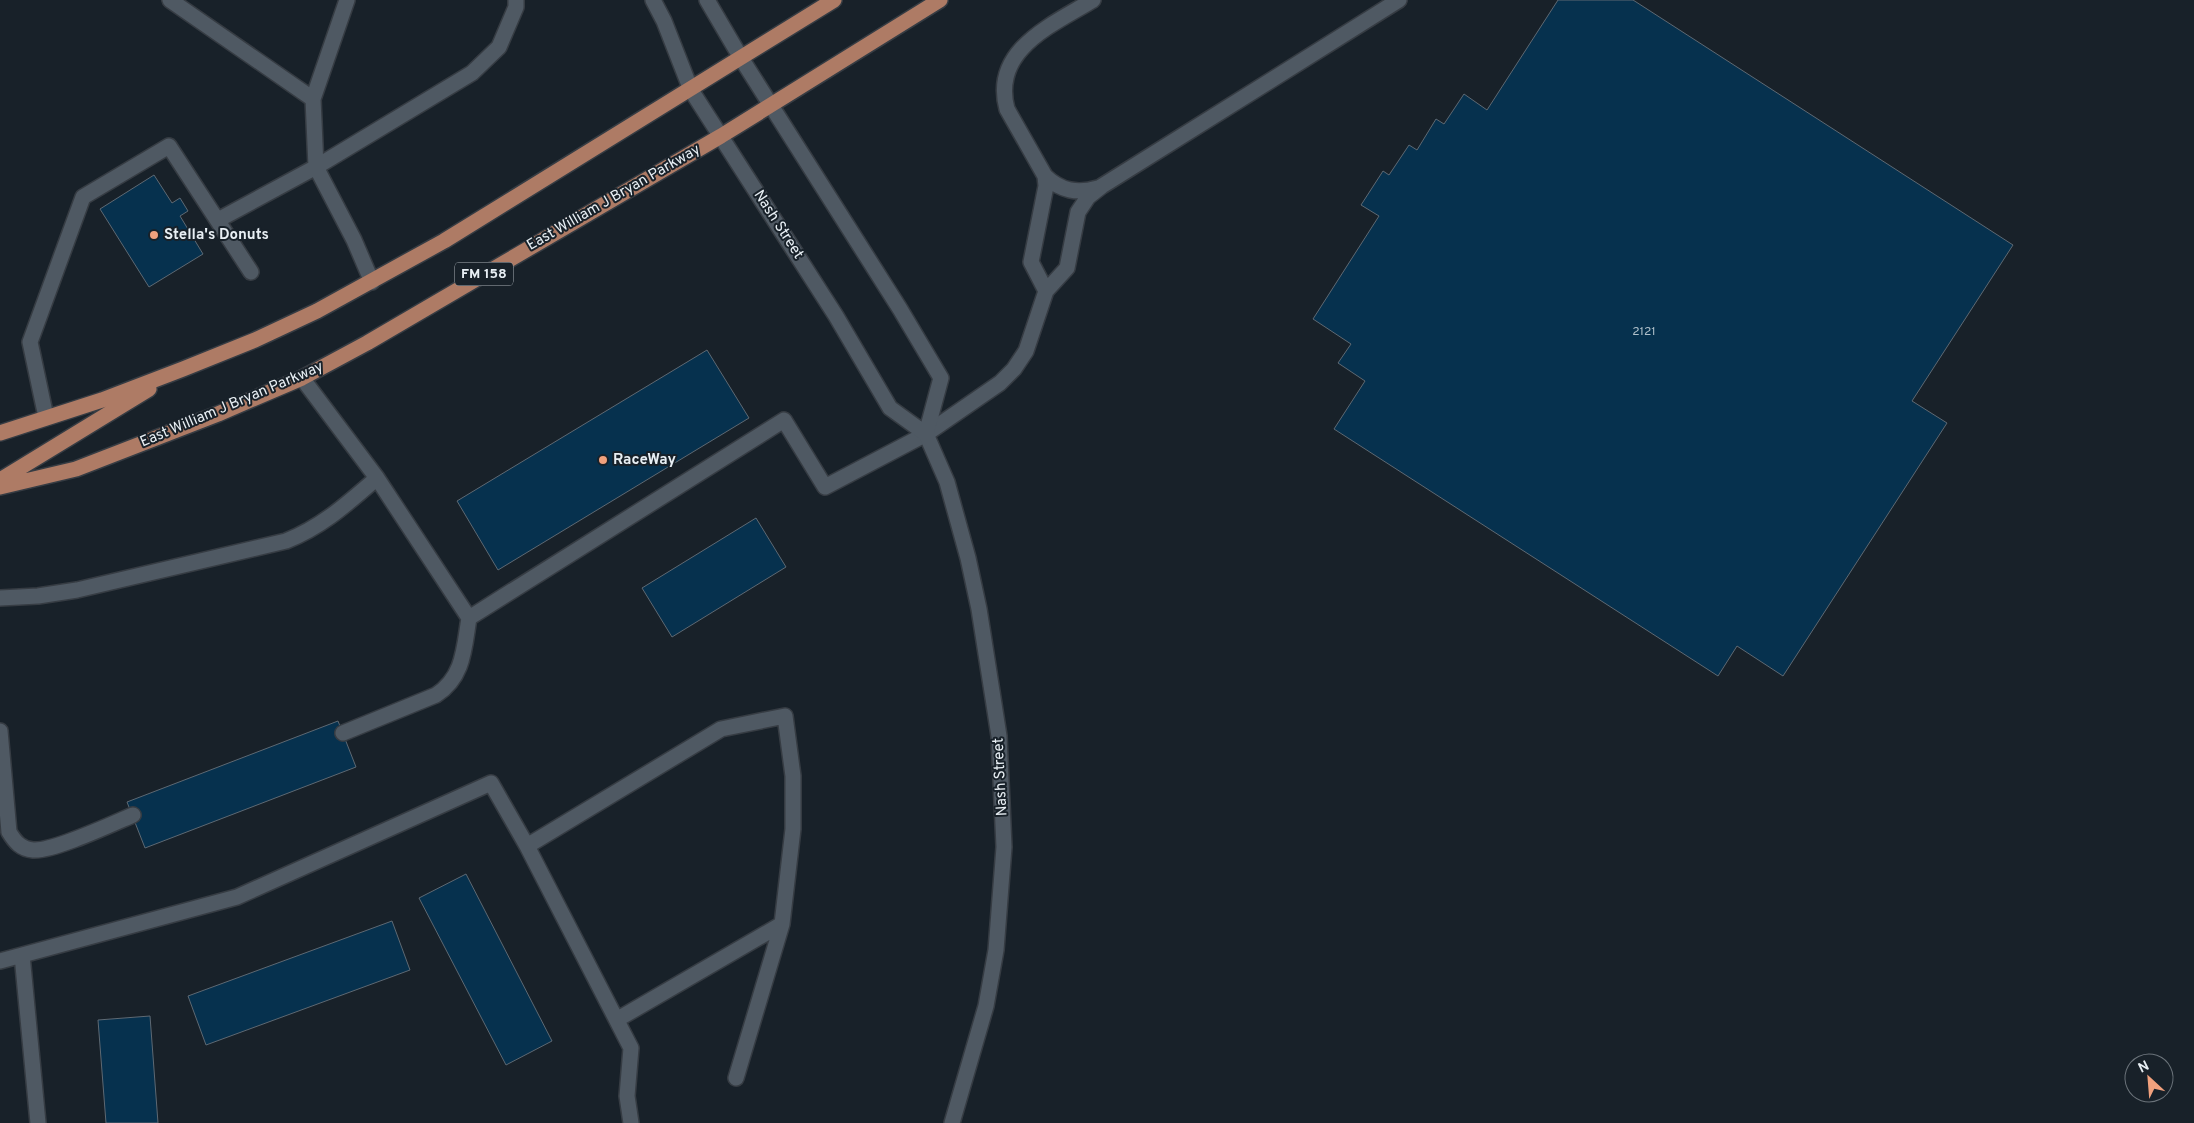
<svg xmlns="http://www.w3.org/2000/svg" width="2194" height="1123" font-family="Overpass,sans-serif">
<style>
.building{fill:#06314e;stroke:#5e6973}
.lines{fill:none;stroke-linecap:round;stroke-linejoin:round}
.service-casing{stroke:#363c43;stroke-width:18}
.minor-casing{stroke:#363c43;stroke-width:18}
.tertiary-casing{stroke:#363c43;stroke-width:18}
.primary-casing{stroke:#363c43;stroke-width:18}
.service{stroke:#4f5963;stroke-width:15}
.minor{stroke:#4f5963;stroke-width:15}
.tertiary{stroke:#4f5963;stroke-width:15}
.primary{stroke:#ae7b65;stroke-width:15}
.poi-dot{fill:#f1a17d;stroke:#182129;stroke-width:2}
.labels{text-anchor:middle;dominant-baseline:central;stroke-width:4;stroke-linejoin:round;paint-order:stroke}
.number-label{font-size:12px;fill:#b0c0ca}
.shield{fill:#182129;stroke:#aab1b7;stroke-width:1}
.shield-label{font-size:14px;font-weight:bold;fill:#e8eff4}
.street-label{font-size:15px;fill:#e8eff4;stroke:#182129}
.poi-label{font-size:15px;font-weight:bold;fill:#e8eff4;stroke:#182129;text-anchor:start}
</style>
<rect width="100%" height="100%" fill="#182129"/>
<path class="building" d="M1558 0H1633L2013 245 1912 401 1947 423 1783 676 1737 646 1718 676 1334 429 1365 381 1338 363 1351 344 1313 319 1379 216 1361 205 1383 171 1389 175 1409 145 1417 150 1436 119 1444 124 1464 94 1487 110Z
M154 175 172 203 180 198 188 211 180 216 203 254 149 287 100 209Z
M707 350 749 418 498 570 457 501Z
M756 518 786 567 672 637 642 588Z
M338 721 356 767 145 848 127 802Z
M466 874 552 1041 506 1065 419 898Z
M392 921 410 970 206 1045 188 996Z
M150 1016 158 1123H106L98 1020Z"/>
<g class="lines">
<defs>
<path id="service" d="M170 0 313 99
M347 0 313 99 316 167 354 240 372 282
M1045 176C1061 191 1077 194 1098 188
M218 220 316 167 472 73 499 47 516 7V0
M1046 291 1031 262 1046 186 1045 176 1007 109C991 50 1052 25 1093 0
M302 378 377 478 469 618 784 420 825 487 926 434 1000 383 1014 369 1026 351 1046 291 1067 268 1078 212 1088 197 1102 186 1399 0
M46 417 30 342 83 197 169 146 251 272
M0 598 38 596 77 590 286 541C322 527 348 503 377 478
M0 731 9 832C15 842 21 849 33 850 52 852 112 824 133 815
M343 733 436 695C464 677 464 648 469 618
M527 846 631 1048 627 1096 631 1123
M22 955 38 1123
M0 961 237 897 491 783 527 846 721 729 785 716 793 776V829L782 924 618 1019
M736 1078 782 924"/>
<path id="minor" d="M653 0 664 21 691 90
M707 0 741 58"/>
<path id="tertiary" d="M741 58 900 309 941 378 926 434
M691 90 836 316 890 408 926 434 947 482 968 558 979 609 999 736 1004 847 996 950 986 1006 952 1123"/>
<path id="primary" d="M0 433 102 400 183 369 255 340 317 311 444 241 834 0
M0 480 149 389
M0 487 76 469 218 414 302 378 367 343 721 136 940 0"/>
</defs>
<use href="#service" class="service-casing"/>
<use href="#minor" class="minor-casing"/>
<use href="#tertiary" class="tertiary-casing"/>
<use href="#primary" class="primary-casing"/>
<use href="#service" class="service"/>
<use href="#minor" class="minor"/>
<use href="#tertiary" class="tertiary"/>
<use href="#primary" class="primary"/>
</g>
<g class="poi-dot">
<circle cx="154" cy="235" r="5"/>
<circle cx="603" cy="460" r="5"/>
</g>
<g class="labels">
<g class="number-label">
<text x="1644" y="332">2121</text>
</g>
<rect class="shield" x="455" y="262.5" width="58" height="23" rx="4"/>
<g class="shield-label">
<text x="484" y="274">FM 158</text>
</g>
<g class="street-label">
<text transform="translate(614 198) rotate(-30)">East William J Bryan Parkway</text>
<text transform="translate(778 225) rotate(57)">Nash Street</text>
<text transform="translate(232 405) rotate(-23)">East William J Bryan Parkway</text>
<text transform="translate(1001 777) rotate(-93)">Nash Street</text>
</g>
<g class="poi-label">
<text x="164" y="235">Stella's Donuts</text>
<text x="613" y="460">RaceWay</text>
</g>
</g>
<g transform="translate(2149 1078) rotate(334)"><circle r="24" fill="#182129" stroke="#6b737a"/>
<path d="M0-4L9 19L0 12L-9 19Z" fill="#f1a17d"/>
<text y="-8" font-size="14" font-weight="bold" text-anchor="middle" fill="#e8eff4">N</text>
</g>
</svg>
